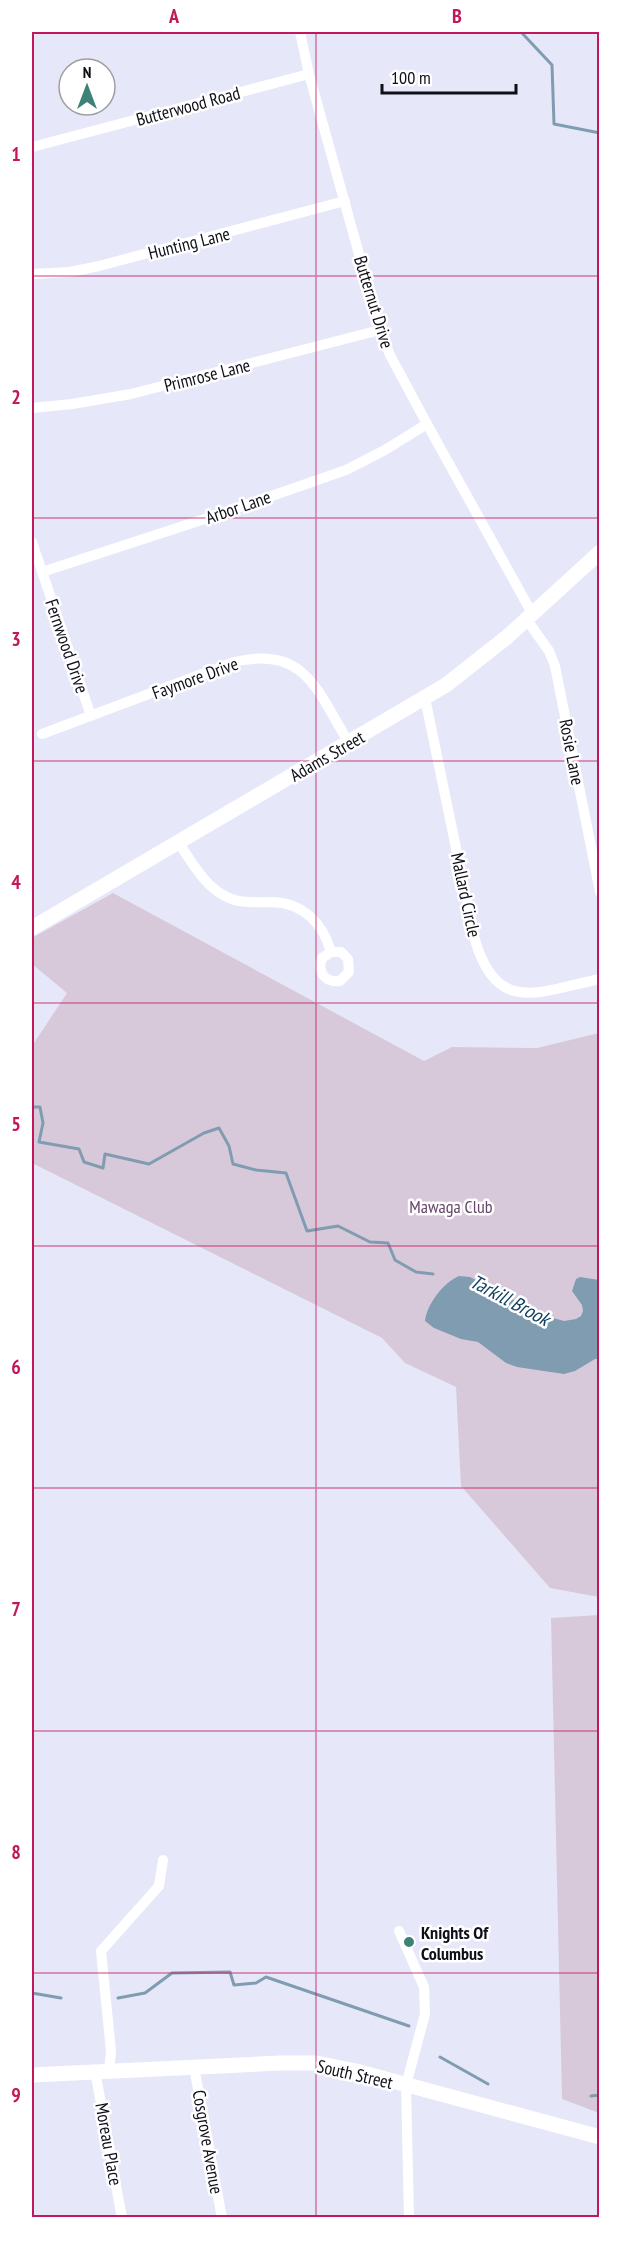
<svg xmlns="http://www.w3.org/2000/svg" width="631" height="2249" font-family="'PT Sans Narrow',sans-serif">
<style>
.green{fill:#d8c9da}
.water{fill:#809cb1}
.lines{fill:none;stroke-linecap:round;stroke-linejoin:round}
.stream{stroke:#809cb1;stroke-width:3}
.street{stroke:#fff;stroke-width:10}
.secondary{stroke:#fff;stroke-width:15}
.grid{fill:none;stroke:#c2185b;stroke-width:1.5;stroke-opacity:0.55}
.poi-dot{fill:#3d8276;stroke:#fff;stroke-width:2}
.labels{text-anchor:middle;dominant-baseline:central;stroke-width:5;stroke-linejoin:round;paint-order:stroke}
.street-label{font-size:18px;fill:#0f0f19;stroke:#fff}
.park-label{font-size:18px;fill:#67456c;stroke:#fff}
.poi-label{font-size:18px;font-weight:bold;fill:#0f0f19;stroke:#fff;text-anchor:start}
.water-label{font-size:20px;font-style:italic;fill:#114261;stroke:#fff}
.neatline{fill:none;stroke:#c2185b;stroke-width:2}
.grid-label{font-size:20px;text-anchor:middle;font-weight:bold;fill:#c2185b}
</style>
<rect width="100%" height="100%" fill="#e6e8fa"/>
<path class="green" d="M113 893 424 1061 452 1047 537 1048 599 1033V1597L550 1588 461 1486 456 1387 405 1363 382 1338 32 1163V1046L67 993 32 964V938Z
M599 1615H600L599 2113 562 2099 551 1618Z"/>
<path class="water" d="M459 1276 470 1277 542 1315 564 1321 576 1319 581 1316 583 1311 582 1305 572 1291 576 1279 580 1277 599 1280V1359H595L575 1371 564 1374 517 1367 506 1363 478 1342 461 1339 434 1328 425 1321C427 1304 443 1283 459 1276Z"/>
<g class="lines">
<path class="stream" d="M521 32 552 65 554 124 600 133
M32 1107H40L43 1123 39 1142 79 1149 84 1162 103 1168 105 1154 149 1164 204 1133 219 1128 229 1146 233 1164 256 1170 286 1173 307 1231 338 1226 370 1242 388 1243 395 1260 416 1272 433 1274
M32 1993 61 1998
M118 1998 145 1993 172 1973 230 1972 234 1985 256 1983 266 1977 409 2026
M440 2057 488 2084
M591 2096 600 2095"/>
<path class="street" d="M300 32 309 74 380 330 390 355 427 424 533 615
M32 147 309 74
M32 274 70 272 99 266 345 201
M32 408 72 404 131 394 380 330
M32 542 91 716
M42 572 217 515 346 470 385 450 427 424
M527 620 549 651 555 666 600 892
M425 698 475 940C497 1016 540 991 600 979
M42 734 234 662C306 645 317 691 349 743
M178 842C192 862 204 886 227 897 241 904 257 902 272 902 303 903 323 923 331 952H341L348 959 349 972 340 981C325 983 317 972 322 958L331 952
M399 1931 424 1987 425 2014 406 2085 409 2218
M194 2067 222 2218
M95 2071 122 2218
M109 2071 111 2051 101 1951 159 1886 163 1860"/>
<path class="secondary" d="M32 928 446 685 507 637 600 552
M32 2075 280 2063H316L356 2071 600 2137"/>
</g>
<path class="grid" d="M316 32V2218M32 276H600M32 518H600M32 761H600M32 1003H600M32 1246H600M32 1488H600M32 1731H600M32 1973H600"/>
<circle class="poi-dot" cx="409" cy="1942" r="6"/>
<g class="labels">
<g class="street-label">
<text transform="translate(188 106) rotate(-15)">Butterwood Road</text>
<text transform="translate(189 243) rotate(-14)">Hunting Lane</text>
<text transform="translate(374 302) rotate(73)">Butternut Drive</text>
<text transform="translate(207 375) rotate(-14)">Primrose Lane</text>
<text transform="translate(238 507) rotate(-19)">Arbor Lane</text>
<text transform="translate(67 646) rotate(71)">Fernwood Drive</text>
<text transform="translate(195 678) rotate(-20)">Faymore Drive</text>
<text transform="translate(572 752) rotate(79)">Rosie Lane</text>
<text transform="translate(327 756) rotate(-30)">Adams Street</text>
<text transform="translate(466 895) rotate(78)">Mallard Circle</text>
<text transform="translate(355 2074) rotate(13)">South Street</text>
<text transform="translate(208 2142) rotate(80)">Cosgrove Avenue</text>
<text transform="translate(109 2144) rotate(80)">Moreau Place</text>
</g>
<g class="park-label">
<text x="451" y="1206">Mawaga Club</text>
</g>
<g class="poi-label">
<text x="421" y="1932">Knights Of<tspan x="421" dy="21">Columbus</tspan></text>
</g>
<g class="water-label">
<text transform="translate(510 1300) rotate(28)">Tarkill Brook</text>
</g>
</g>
<rect width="631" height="2249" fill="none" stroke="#ffffff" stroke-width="66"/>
<g transform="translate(87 87)"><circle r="28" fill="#ffffff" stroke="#9f9fa3" stroke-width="1.5"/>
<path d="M0-4.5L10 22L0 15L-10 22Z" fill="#3d8276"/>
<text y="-9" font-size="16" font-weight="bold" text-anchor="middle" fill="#0f0f19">N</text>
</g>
<path d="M382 84v9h134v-9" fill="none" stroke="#0f0f19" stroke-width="3"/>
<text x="391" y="84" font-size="18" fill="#0f0f19" stroke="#ffffff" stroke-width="4.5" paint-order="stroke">100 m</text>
<rect x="33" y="33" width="565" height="2183" class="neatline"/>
<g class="grid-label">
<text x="174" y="23">A</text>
<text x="457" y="23">B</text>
<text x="16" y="161">1</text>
<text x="16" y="404">2</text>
<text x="16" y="646">3</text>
<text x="16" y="889">4</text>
<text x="16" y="1131">5</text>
<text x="16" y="1374">6</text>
<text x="16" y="1616">7</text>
<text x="16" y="1859">8</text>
<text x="16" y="2102">9</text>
</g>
</svg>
